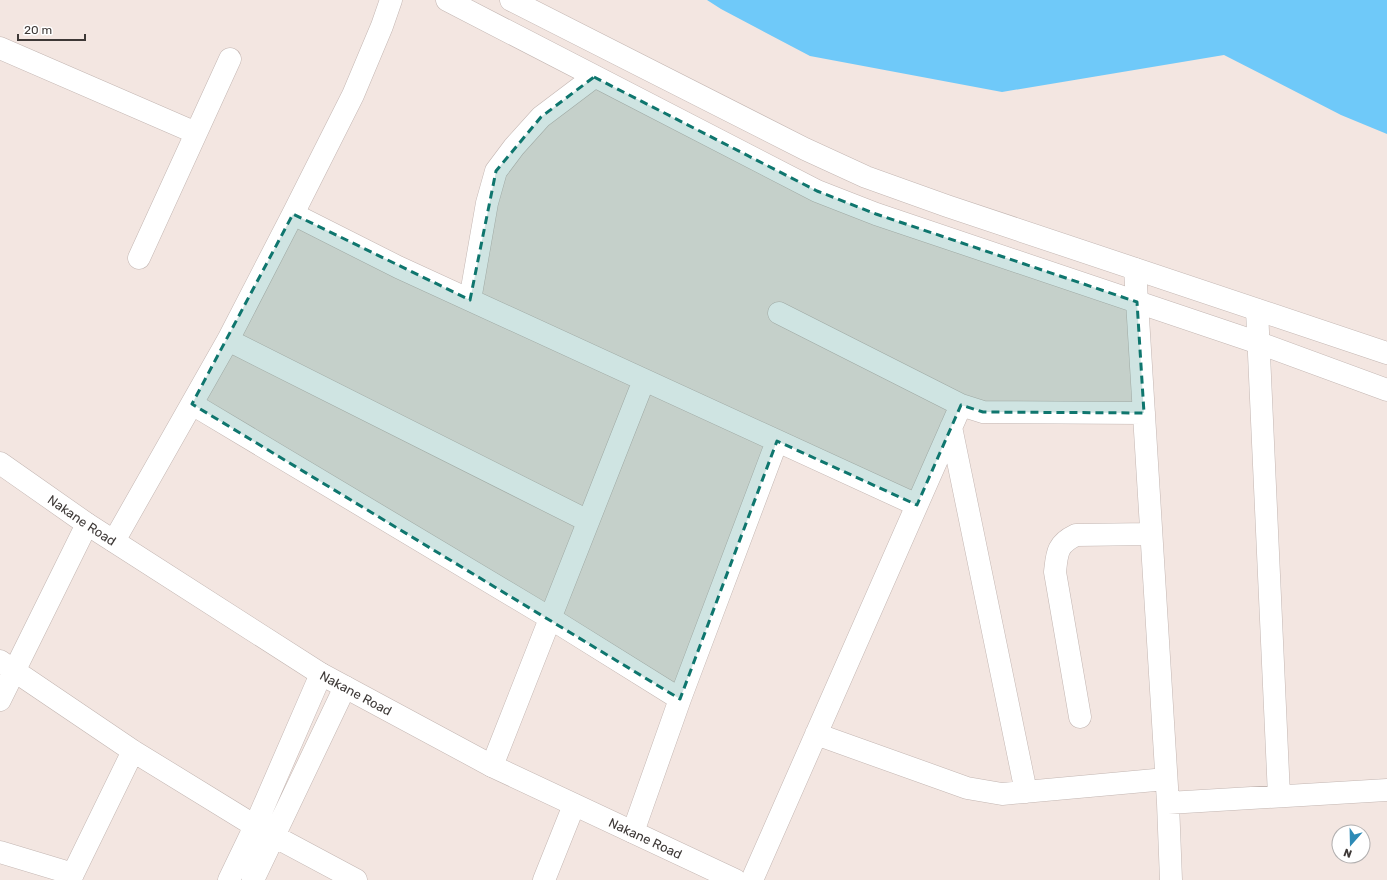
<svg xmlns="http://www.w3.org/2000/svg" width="1387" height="880" font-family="Rubik,sans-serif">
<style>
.water{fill:#6fc9f9}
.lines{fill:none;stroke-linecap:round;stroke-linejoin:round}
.minor-casing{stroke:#c3b6b2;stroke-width:23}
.tertiary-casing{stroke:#c3b6b2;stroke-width:23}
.minor{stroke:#fff;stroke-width:22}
.tertiary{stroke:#fff;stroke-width:22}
.marked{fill:#0f766e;fill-opacity:0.2;stroke:#0f766e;stroke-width:3;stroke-dasharray:8 5;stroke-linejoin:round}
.labels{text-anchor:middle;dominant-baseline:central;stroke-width:3;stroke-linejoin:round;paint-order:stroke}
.street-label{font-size:13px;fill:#3d3836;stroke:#fff}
</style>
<rect width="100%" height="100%" fill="#f3e6e1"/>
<path class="water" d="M707 0H1387V134L1341 115 1224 55 1002 92 810 56 721 9Z"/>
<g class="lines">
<defs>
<path id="minor" d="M0 48 196 133
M293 214 398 267 917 505
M139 258 230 59
M1135 269 1168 803 1171 880
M470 300 487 203 496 171 514 147 541 117 594 77
M1257 310 1279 796
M779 313 961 405 983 412 1144 413
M228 340 588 521
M192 404 550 618 680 699
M951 427 1026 792
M114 541 228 340 293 214 353 95 382 26 391 0
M0 661 133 751 255 826 356 880
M0 700 87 524
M1080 717 1055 572C1057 553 1057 544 1076 535L1151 534
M816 734 967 788 1002 794 1166 779
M492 766 644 380
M1168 803 1387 790
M633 832 680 699 777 441
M0 852 73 874
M70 880 133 751
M229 880 255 826 321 674
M253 880 345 687
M544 880 574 805
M752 880 961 405"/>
<g id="tertiary">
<path d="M447 0 817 191 876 214 1259 343 1387 390"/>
<path d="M511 0 805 149 866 177 947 206 1387 353"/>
<path id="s1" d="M0 463 87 524 321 674 492 766 735 880"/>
</g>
</defs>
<use href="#minor" class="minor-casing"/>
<use href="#tertiary" class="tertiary-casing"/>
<use href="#minor" class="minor"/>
<use href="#tertiary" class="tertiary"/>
</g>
<path class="marked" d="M594 77 817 191 876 214 1137 302 1144 413 983 412 961 405 917 505 777 441 680 699 192 404 293 214 470 300 496 171 541 117Z"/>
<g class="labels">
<g class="street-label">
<text stroke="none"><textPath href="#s1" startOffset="100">Nakane Road</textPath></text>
<text stroke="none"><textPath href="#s1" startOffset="424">Nakane Road</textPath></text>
<text stroke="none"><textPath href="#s1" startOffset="748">Nakane Road</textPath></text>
</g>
</g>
<g transform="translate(1351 844) rotate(200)"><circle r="19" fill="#ffffff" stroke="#b1afaf"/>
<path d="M0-3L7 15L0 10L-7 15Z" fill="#2d8ab6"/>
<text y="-6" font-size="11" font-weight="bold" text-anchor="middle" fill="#3d3836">N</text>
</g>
<path d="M18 34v6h67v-6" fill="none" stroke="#3d3836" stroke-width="2"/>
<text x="24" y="34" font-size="12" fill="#3d3836" stroke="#ffffff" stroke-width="3" paint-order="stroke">20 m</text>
</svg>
